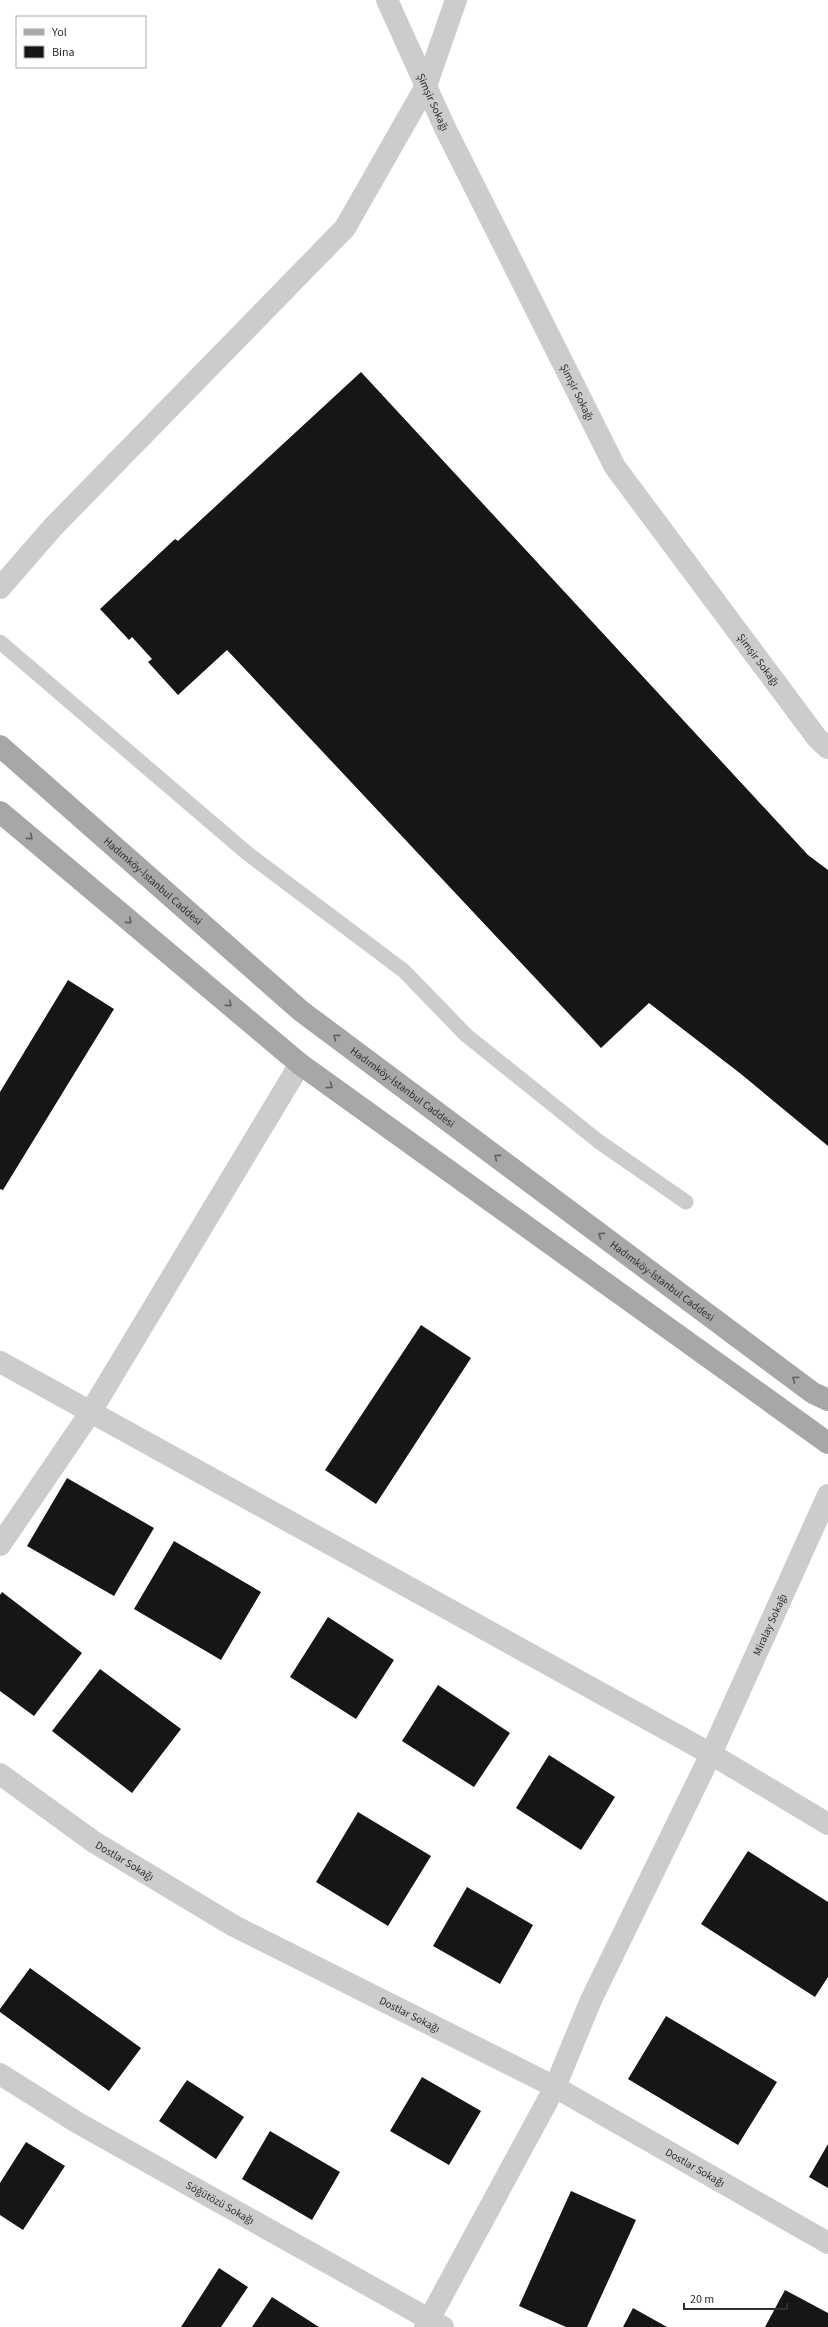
<svg xmlns="http://www.w3.org/2000/svg" width="828" height="2327" font-family="'Source Sans 3',sans-serif">
<style>
.building{fill:#161616}
.lines{fill:none;stroke-linecap:round;stroke-linejoin:round}
.service{stroke:#ccc;stroke-width:15}
.minor{stroke:#ccc;stroke-width:22}
.tertiary{stroke:#ccc;stroke-width:22}
.primary{stroke:#a7a7a7;stroke-width:22}
.oneway{stroke:#5f5f5f}
.labels{text-anchor:middle;dominant-baseline:central;stroke-width:4;stroke-linejoin:round;paint-order:stroke}
.street-label{font-size:11px;fill:#2f2f2f;stroke:#fff}
</style>
<rect width="100%" height="100%" fill="#fff"/>
<path class="building" d="M361 372 808 855 828 870V1146L741 1074 649 1003 601 1048 227 650 178 695 148 662 152 659 132 637 129 640 100 609 175 539 178 541Z
M68 980 114 1009 3 1190 0 1189V1092Z
M421 1325 471 1358 376 1504 325 1470Z
M67 1478 154 1528 114 1596 27 1546Z
M174 1541 261 1592 221 1660 134 1609Z
M2 1592 82 1653 34 1716 0 1691V1595Z
M328 1617 394 1660 356 1719 290 1677Z
M100 1669 181 1729 132 1793 52 1731Z
M438 1685 510 1733 474 1787 402 1741Z
M549 1755 615 1797 581 1850 516 1808Z
M358 1812 431 1856 388 1926 316 1882Z
M748 1851 828 1902V1977L815 1997 701 1924Z
M467 1887 533 1925 500 1984 433 1946Z
M30 1968 141 2048 109 2091 0 2012V2009Z
M666 2016 777 2082 738 2145 628 2079Z
M422 2077 481 2111 449 2165 390 2131Z
M187 2080 244 2117 216 2159 159 2121Z
M270 2131 340 2172 312 2220 242 2179Z
M26 2142 65 2166 23 2230 0 2215V2183Z
M828 2144V2188L809 2177Z
M571 2191 636 2220 587 2327H566L519 2306Z
M219 2268 248 2287 221 2327H181Z
M785 2290 828 2313V2327H765Z
M272 2297 319 2327H252Z
M633 2308 667 2327H623Z"/>
<g class="lines">
<path class="service" d="M0 642 247 853 404 971 466 1035 598 1141 686 1202"/>
<g class="minor">
<path d="M0 588 53 527 345 228 426 86 456 0"/>
<path d="M0 1362 711 1754 828 1824"/>
<path d="M0 1545 90 1413 300 1064"/>
<path id="s1" d="M0 1774 94 1842 234 1926 555 2087 828 2243"/>
<path id="s2" d="M0 2074 78 2123 443 2327"/>
<path id="s3" d="M425 2327 555 2087 591 2000 711 1754 828 1495"/>
</g>
<path class="tertiary" id="s4" d="M387 0 445 128 615 467 817 738 828 748"/>
<g class="primary">
<path id="s5" d="M0 746 301 1011 813 1393 828 1400"/>
<path d="M0 812 300 1064 828 1443"/>
</g>
</g>
<defs><path id="oneway-chevron" d="M-2-3.5L2.5 0L-2 3.5" fill="none" stroke-width="1.6" stroke-linecap="round" stroke-linejoin="round"/></defs>
<g class="oneway">
<use href="#oneway-chevron" transform="translate(30 837) rotate(40)"/>
<use href="#oneway-chevron" transform="translate(129 921) rotate(40)"/>
<use href="#oneway-chevron" transform="translate(229 1004) rotate(40)"/>
<use href="#oneway-chevron" transform="translate(336 1037) rotate(-143)"/>
<use href="#oneway-chevron" transform="translate(330 1086) rotate(36)"/>
<use href="#oneway-chevron" transform="translate(497 1157) rotate(-143)"/>
<use href="#oneway-chevron" transform="translate(601 1235) rotate(-143)"/>
<use href="#oneway-chevron" transform="translate(795 1379) rotate(-143)"/>
</g>
<g class="labels">
<g class="street-label">
<text stroke="none"><textPath href="#s4" startOffset="112">Şimşir Sokağı</textPath></text>
<text stroke="none"><textPath href="#s4" startOffset="436">Şimşir Sokağı</textPath></text>
<text stroke="none"><textPath href="#s4" startOffset="760">Şimşir Sokağı</textPath></text>
<text stroke="none"><textPath href="#s5" startOffset="204">Hadımköy-İstanbul Caddesi</textPath></text>
<text stroke="none"><textPath href="#s5" startOffset="528">Hadımköy-İstanbul Caddesi</textPath></text>
<text stroke="none"><textPath href="#s5" startOffset="852">Hadımköy-İstanbul Caddesi</textPath></text>
<text stroke="none"><textPath href="#s3" startOffset="783">Miralay Sokağı</textPath></text>
<text stroke="none"><textPath href="#s1" startOffset="152">Dostlar Sokağı</textPath></text>
<text stroke="none"><textPath href="#s1" startOffset="476">Dostlar Sokağı</textPath></text>
<text stroke="none"><textPath href="#s1" startOffset="800">Dostlar Sokağı</textPath></text>
<text stroke="none"><textPath href="#s2" startOffset="255">Söğütözü Sokağı</textPath></text>
</g>
</g>
<rect x="16" y="16" width="130" height="52" fill="#ffffff" stroke="#acacac"/>
<rect x="24" y="29" width="20" height="6" fill="#a7a7a7" stroke="#acacac"/>
<text x="52" y="36" font-size="12" fill="#2f2f2f">Yol</text>
<rect x="24" y="46" width="20" height="12" fill="#161616" stroke="#acacac"/>
<text x="52" y="56" font-size="12" fill="#2f2f2f">Bina</text>
<path d="M684 2303v6h103v-6" fill="none" stroke="#2f2f2f" stroke-width="2"/>
<text x="690" y="2303" font-size="12" fill="#2f2f2f" stroke="#ffffff" stroke-width="3" paint-order="stroke">20 m</text>
</svg>
